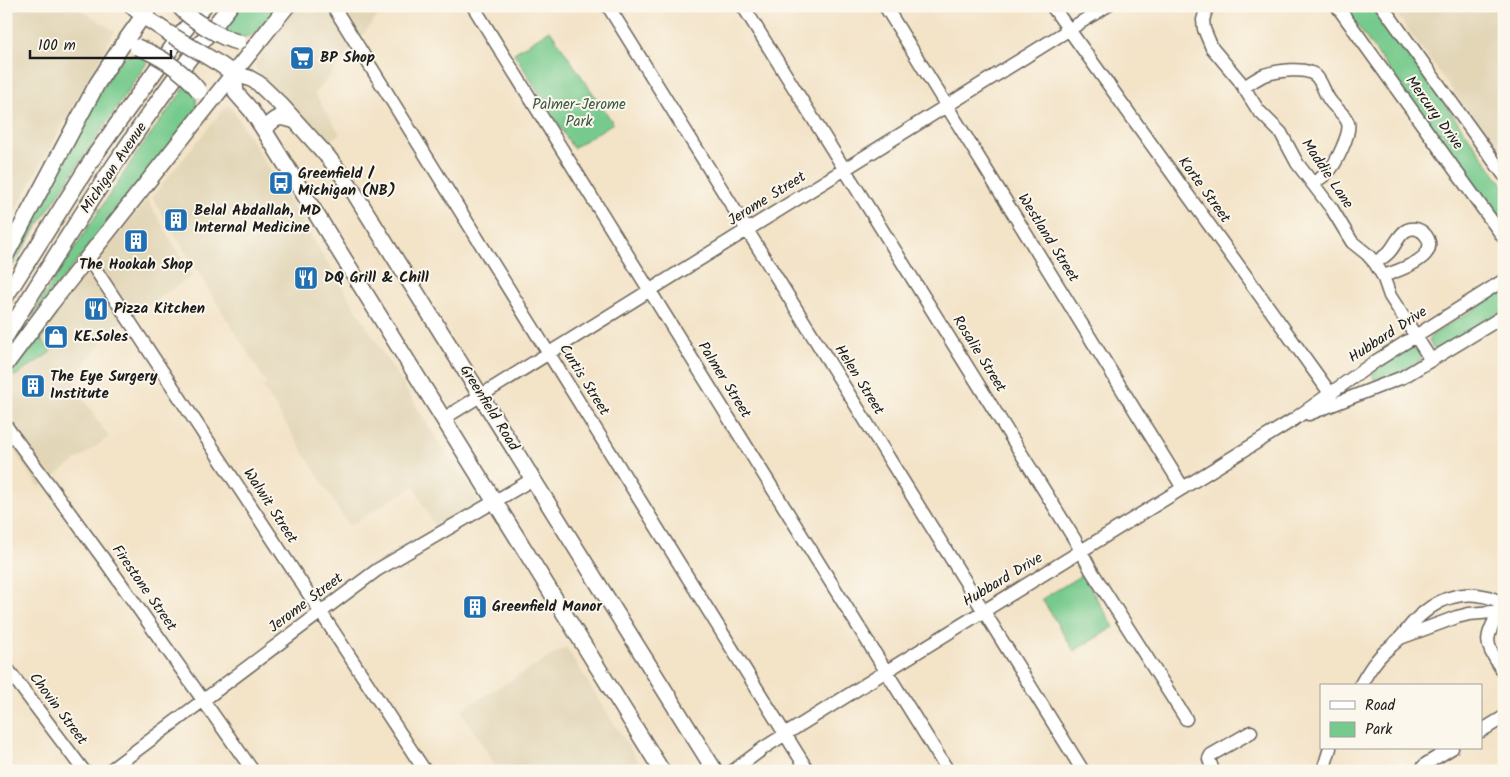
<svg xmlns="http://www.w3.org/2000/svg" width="1510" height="777" font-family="Kalam,sans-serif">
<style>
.built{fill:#e2d6b7}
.green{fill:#77ca8d;stroke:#4a7354}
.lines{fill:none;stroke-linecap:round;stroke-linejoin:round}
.minor-casing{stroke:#676258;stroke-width:15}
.major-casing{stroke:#676258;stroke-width:18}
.minor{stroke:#fff;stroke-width:12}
.major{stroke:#fff;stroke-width:15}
.major-bridge-casing{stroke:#676258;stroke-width:18;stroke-linecap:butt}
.major-bridge{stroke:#fff;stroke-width:15}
.labels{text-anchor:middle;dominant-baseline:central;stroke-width:4;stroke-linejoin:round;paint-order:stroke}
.poi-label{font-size:15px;font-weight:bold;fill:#1c1c1c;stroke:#fbf7ec;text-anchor:start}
.park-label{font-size:15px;fill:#3c5944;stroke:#fbf7ec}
.street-label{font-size:15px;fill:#1c1c1c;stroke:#fbf7ec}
</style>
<rect width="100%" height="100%" fill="#fbf7ec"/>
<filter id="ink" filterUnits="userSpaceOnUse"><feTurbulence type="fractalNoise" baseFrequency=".02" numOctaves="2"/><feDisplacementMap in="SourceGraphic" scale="10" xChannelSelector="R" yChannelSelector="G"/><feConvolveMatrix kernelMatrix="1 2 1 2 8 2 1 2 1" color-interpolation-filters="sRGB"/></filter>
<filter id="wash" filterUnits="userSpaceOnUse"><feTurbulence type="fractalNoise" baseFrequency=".0096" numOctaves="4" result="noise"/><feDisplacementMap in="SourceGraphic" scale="20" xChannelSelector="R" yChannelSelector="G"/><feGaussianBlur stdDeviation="1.12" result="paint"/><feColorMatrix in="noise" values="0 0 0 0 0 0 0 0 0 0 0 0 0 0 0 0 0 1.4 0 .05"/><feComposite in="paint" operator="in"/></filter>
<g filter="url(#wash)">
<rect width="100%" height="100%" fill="#f3e3c7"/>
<path class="built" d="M6 6H75L115 31 6 227Z
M296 6H386L315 94 340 134 329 141V147L260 76 255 65Z
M1391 6H1504V161L1414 38Z
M227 105 231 107 451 462 455 461 479 502 435 528 414 486 349 526 263 387 267 384 263 378 152 197Z
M147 199 192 276 114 327 73 377 83 393 81 395 109 437 39 487 14 451 6 459V376Z
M566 647 644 771H499L461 710Z"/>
<path class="green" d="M242 6H278C271 15 257 36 245 37 238 38 229 34 222 32Z
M1343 6H1374L1504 186V229Z
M550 30 613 123 573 148 514 53Z
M137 53 150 58 37 227 6 276V269L99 95 115 68 124 57Z
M188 83C197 95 197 97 196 112L32 317 43 296 137 153Z
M1504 291V310L1438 350 1433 348 1429 340 1432 335Z
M46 331 47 332 41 339 51 352 15 376 14 375 6 382V380Z
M1410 348 1417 350 1421 356 1419 362 1383 383 1376 382 1373 377 1374 371Z
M1082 575 1114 627 1074 651 1042 599Z"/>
</g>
<g filter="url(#ink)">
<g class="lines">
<defs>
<path id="minor" d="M333 6 808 771
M473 6 948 771
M608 6 1083 771
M743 6 1075 540 1091 570 1186 719
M885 6 1183 488
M1052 6 1330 393
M1210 6 1206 10 1203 20 1204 29 1212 48 1239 80 1258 110 1281 133 1297 163 1332 209 1352 242 1367 254 1375 263 1383 276 1390 296 1431 360
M1337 6 1504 238
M1382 6 1504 175
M1244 87C1251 83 1257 78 1264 75 1276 71 1307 66 1316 76 1323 83 1324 94 1331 102 1336 109 1345 114 1348 123 1351 133 1336 164 1328 172 1324 176 1318 180 1313 183
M88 258 425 771
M1375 263C1380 259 1386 256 1390 251 1396 244 1399 234 1407 230 1420 224 1435 240 1427 252 1421 263 1395 272 1383 276
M1309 414 1403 377 1504 316
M443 419 1107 6
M6 426 105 561 253 771
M1499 612C1482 644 1486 643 1504 673
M1400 638 1457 617 1469 614 1504 611
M6 667 84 771
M1360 686C1365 677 1370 668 1377 660 1383 652 1392 646 1399 639 1407 631 1413 621 1422 614 1446 593 1476 588 1504 604
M1481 731 1504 717
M109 771 377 570 533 479
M733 771 765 747 877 677 1293 420 1376 361 1504 280
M1213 771 1209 759 1211 755 1251 732
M1323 771 1330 748
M1423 771V767L1426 764 1452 748"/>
<path id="major" d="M132 6 143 16 173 36
M221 65 234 74 249 78 258 83 282 106 328 157 348 183 715 771
M234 74 236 93 251 110 264 130 662 771
M264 130C275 117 278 115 295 121
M6 255 97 84 121 47 150 6
M6 296 95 155 183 32 204 6
M6 336C75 223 147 109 230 6
M6 364 50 305 287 6"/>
</defs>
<use href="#minor" class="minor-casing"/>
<use href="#major" class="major-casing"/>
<use href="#minor" class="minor"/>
<use href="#major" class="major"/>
<defs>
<path id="major-bridge" d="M179 6C189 19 223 39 238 42
M173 36 221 65
M137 47C159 55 185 72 199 91"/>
</defs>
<use href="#major-bridge" class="major-bridge-casing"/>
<use href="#major-bridge" class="major-bridge"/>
</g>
</g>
<defs>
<symbol id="supermarket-square" viewBox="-11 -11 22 22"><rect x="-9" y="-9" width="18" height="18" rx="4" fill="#1f6fb2" stroke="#fbf7ec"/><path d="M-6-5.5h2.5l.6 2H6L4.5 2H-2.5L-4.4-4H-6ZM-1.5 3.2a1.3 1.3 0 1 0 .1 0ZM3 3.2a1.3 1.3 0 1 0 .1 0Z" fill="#fff"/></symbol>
<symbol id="bus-square" viewBox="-11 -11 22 22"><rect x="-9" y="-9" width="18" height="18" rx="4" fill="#1f6fb2" stroke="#fbf7ec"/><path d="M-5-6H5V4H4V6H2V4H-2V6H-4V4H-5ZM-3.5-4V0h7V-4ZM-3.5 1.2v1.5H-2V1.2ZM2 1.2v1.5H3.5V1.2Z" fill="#fff"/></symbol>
<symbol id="building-square" viewBox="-11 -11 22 22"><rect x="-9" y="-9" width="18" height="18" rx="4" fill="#1f6fb2" stroke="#fbf7ec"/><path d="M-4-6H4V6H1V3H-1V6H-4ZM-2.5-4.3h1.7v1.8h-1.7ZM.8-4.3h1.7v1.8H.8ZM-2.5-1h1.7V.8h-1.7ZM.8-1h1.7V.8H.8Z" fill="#fff"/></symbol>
<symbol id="restaurant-square" viewBox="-11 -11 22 22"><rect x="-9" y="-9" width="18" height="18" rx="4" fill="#1f6fb2" stroke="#fbf7ec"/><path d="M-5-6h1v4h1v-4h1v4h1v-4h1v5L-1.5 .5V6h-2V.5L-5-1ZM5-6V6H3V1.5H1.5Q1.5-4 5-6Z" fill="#fff"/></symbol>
<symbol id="shop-square" viewBox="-11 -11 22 22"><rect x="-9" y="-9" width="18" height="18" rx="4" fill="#1f6fb2" stroke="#fbf7ec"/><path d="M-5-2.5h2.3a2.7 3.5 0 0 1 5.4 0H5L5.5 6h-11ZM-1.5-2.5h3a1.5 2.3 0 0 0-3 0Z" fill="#fff"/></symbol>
</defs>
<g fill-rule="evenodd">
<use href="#supermarket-square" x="288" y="44" width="28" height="28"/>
<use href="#bus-square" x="267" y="169" width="28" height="28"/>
<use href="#building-square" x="162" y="206" width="28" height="28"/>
<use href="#building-square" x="122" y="227" width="28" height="28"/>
<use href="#restaurant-square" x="292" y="264" width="28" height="28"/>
<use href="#restaurant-square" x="82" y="295" width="28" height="28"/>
<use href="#shop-square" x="42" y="323" width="28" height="28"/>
<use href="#building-square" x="19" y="372" width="28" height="28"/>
<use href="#building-square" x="461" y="593" width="28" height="28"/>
</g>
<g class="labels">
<g class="poi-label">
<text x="320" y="58">BP Shop</text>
<text x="298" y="174">Greenfield /<tspan x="298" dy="17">Michigan (NB)</tspan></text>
<text x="194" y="211">Belal Abdallah, MD<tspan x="194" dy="17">Internal Medicine</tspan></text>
<text x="136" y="265" text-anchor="middle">The Hookah Shop</text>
<text x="324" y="278">DQ Grill &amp; Chill</text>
<text x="114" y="309">Pizza Kitchen</text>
<text x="74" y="337">KE.Soles</text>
<text x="50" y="377">The Eye Surgery<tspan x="50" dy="17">Institute</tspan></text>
<text x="492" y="607">Greenfield Manor</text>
</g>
<g class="park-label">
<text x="579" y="105">Palmer-Jerome<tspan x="579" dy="17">Park</tspan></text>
</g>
<g class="street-label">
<text transform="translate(1434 113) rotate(54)">Mercury Drive</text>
<text transform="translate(114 168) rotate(-56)">Michigan Avenue</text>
<text transform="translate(1327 174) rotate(56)">Maddie Lane</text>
<text transform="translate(1204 190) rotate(54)">Korte Street</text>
<text transform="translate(767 199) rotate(-32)">Jerome Street</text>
<text transform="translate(1048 238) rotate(58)">Westland Street</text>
<text transform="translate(1388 335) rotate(-33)">Hubbard Drive</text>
<text transform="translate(979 354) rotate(58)">Rosalie Street</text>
<text transform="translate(584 380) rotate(58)">Curtis Street</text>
<text transform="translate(724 380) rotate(58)">Palmer Street</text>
<text transform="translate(859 380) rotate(58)">Helen Street</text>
<text transform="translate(489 408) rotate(58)">Greenfield Road</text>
<text transform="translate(270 506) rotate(57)">Walwit Street</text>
<text transform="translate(1003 580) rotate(-31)">Hubbard Drive</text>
<text transform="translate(144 588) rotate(55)">Firestone Street</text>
<text transform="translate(306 603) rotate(-37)">Jerome Street</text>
<text transform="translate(58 709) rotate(53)">Chovin Street</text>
</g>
</g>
<rect width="1510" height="777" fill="none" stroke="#fbf7ec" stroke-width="25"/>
<rect x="1320" y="684" width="162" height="65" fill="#fbf7ec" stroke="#a29f99"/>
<rect x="1330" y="701" width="25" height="8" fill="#ffffff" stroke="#a29f99"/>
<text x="1365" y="710" font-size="15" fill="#1c1c1c">Road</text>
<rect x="1330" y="722" width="25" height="15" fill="#77ca8d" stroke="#a29f99"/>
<text x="1365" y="734" font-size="15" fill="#1c1c1c">Park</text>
<path d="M30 50v8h141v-8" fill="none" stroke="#1c1c1c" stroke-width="2.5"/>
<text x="38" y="50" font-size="15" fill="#1c1c1c" stroke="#fbf7ec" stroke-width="4" paint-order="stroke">100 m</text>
</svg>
